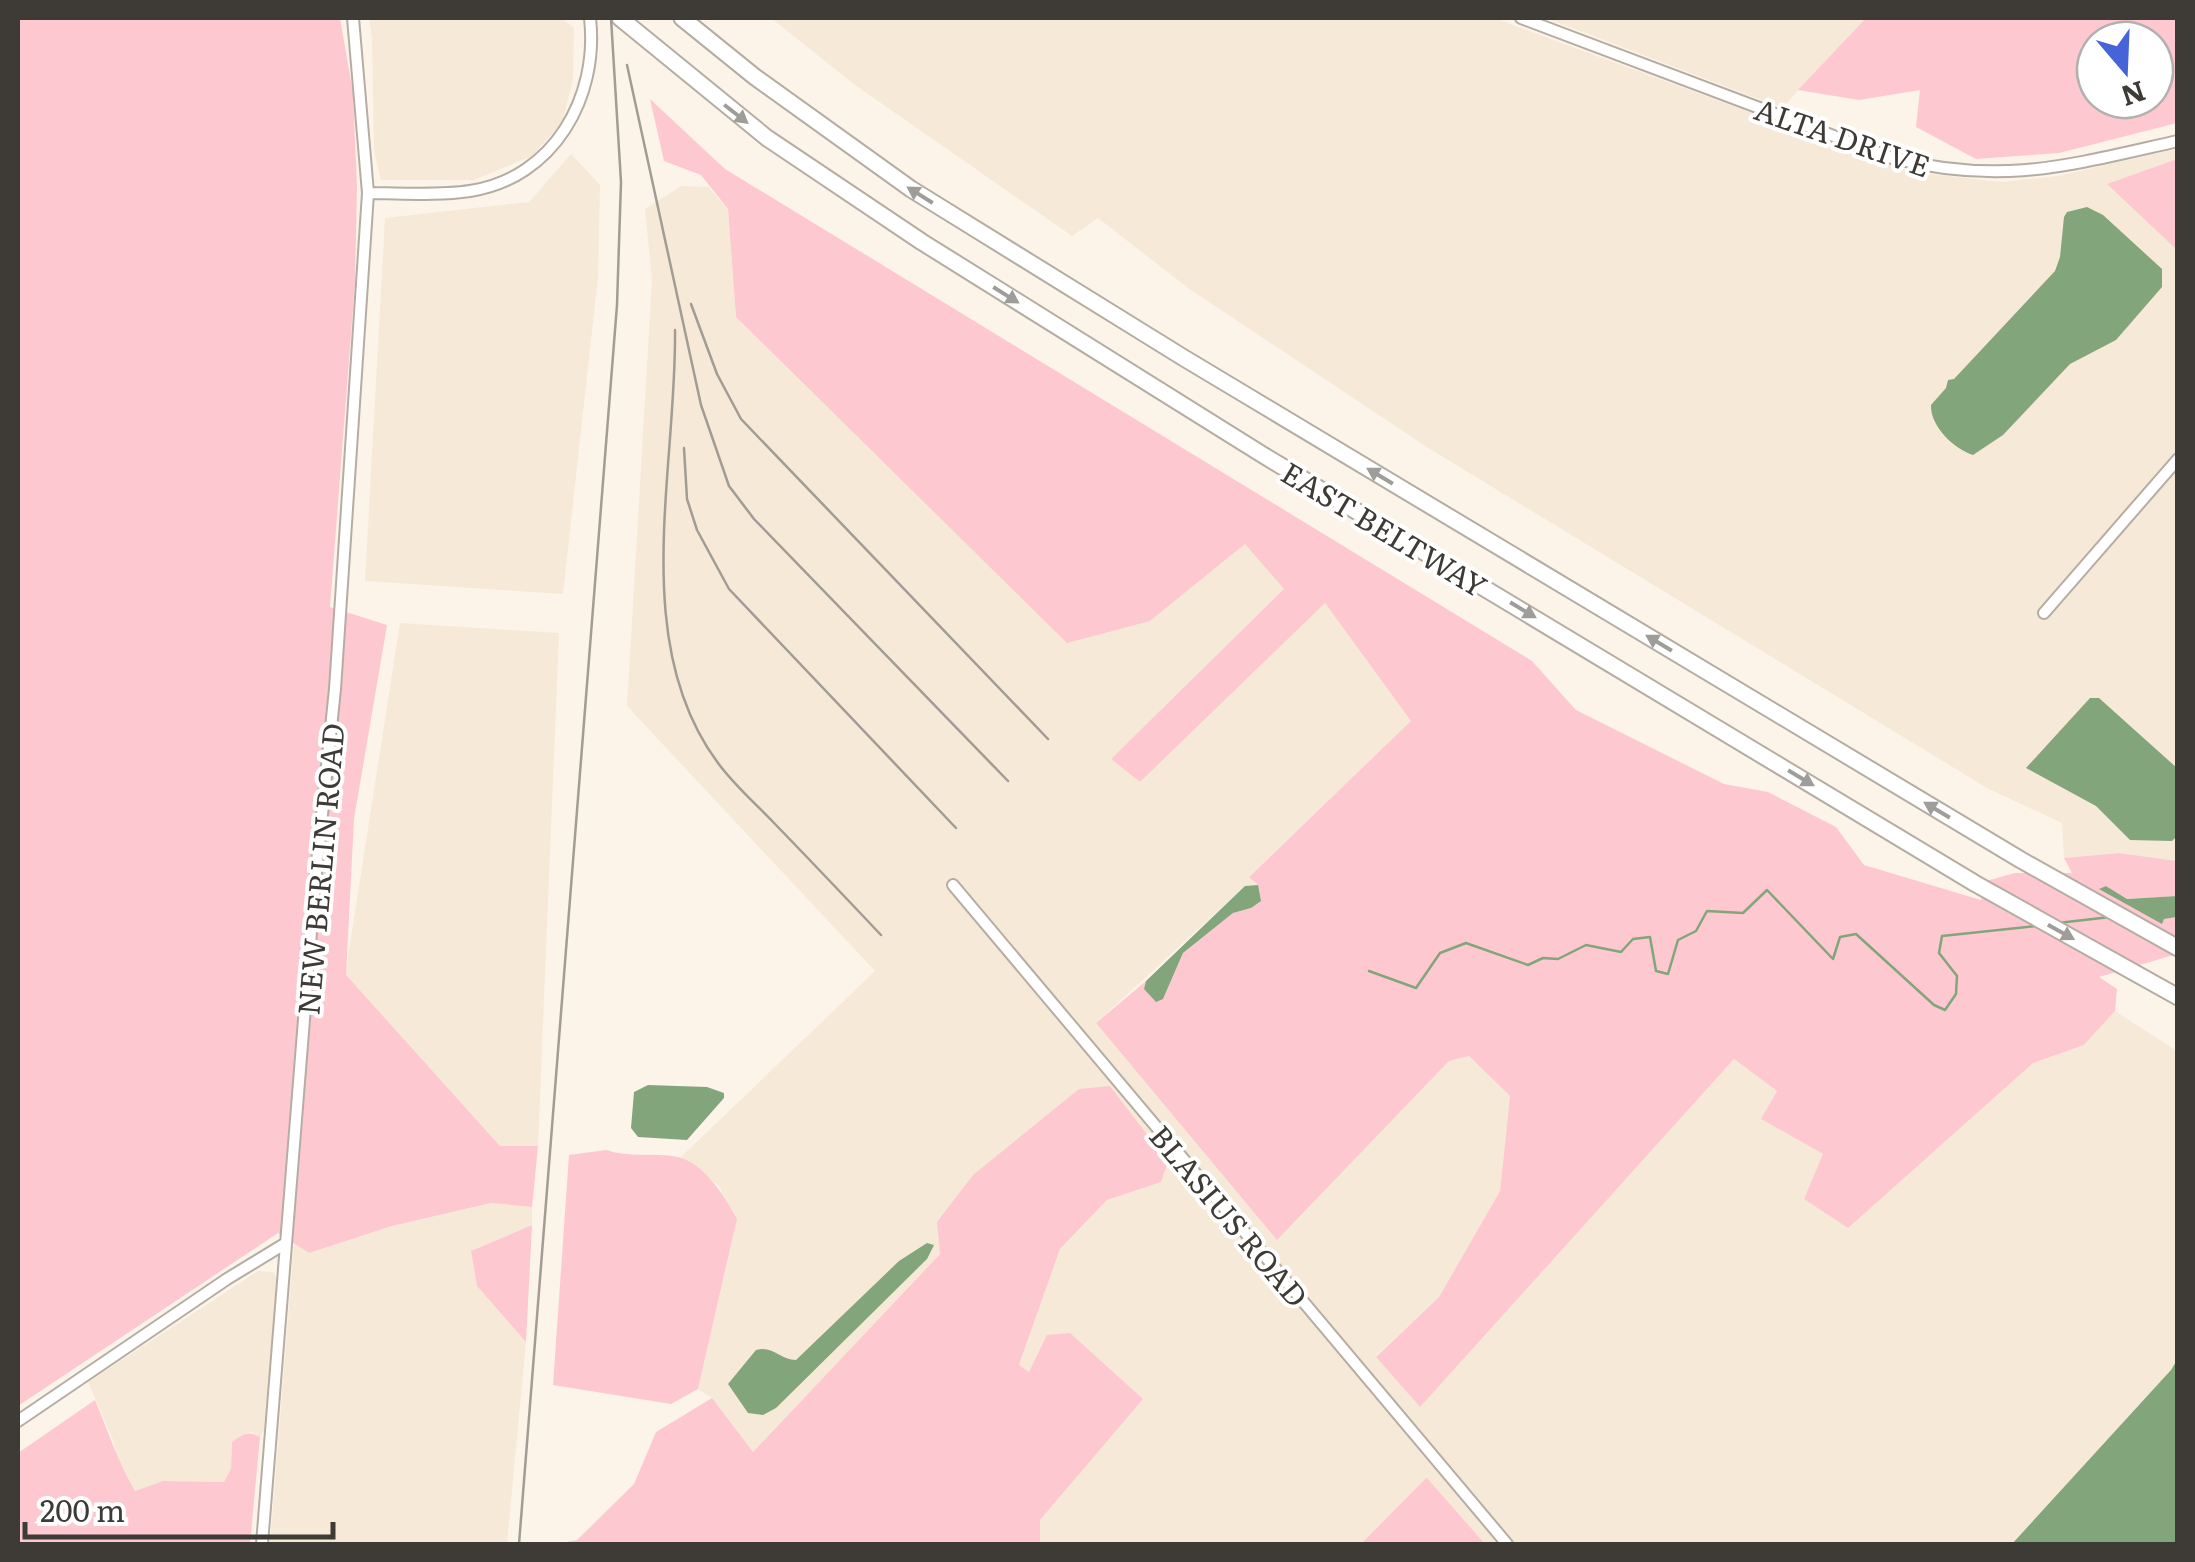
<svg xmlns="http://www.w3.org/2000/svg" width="2195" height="1562" font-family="Literata,serif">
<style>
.built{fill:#f7e9d8}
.green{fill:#fec8d1;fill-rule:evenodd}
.water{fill:#83a57b}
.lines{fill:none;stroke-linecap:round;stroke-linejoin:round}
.stream{stroke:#83a57b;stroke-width:2.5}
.minor-casing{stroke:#b5ada3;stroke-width:14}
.highway-casing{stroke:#b5ada3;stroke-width:19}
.minor{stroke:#fff;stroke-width:10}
.highway{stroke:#fff;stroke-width:15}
.rail{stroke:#a19c94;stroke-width:2.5}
.oneway{fill:#9e9d9a}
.labels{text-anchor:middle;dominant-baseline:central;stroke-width:8;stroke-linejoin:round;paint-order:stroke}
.street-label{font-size:30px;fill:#3e3b36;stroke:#fff}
</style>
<rect width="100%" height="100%" fill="#fcf4e9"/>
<path class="built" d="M369 18H561L574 28 573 79 562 123 532 156 474 180H381L374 151 372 38Z
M771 18H1494L1911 172 2002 182 2057 176 2177 149V159L2108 184 2177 250V861L2119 853 2064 858 2062 823 1987 788 1430 449 1188 288 1098 218 1072 236 855 85Z
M1546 18H1866L1782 108Z
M571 154 600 185 598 277 563 594 365 581 385 218 529 202Z
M681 186 708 187 728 209 736 317 1150 621 1246 543 1285 589 1111 759 1140 782 1325 602 1412 721 1249 876 1258 885 1245 886 1096 1023 1277 1239 1449 1061 1469 1056 1510 1096 1500 1191 1439 1297 1376 1356 1419 1406 1734 1059 1777 1091 1762 1119 1823 1154 1955 1130 2033 1063 2084 1045 2115 1011 2177 1051V1544H1485L1426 1478 1361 1544H1040V1520L1142 1399 1029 1372 1019 1366 1060 1249 1107 1200 1161 1182 940 1254 752 1453 712 1398 698 1389 734 1234 720 1187 681 1157 875 971 627 706 652 280 645 209Z
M400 623 559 633 538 1146H500L345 976Z
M491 1203 532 1207V1225L471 1251 477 1286 526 1342 507 1544H270L294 1243 309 1253 392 1226Z
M258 1271 273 1272 278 1280 268 1425 260 1437 252 1432 244 1434 232 1442 231 1469 224 1482 163 1481 135 1491 119 1464 113 1440 88 1382Z"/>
<path class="green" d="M18 18H340L353 93 357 187 355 282 330 607 387 625 354 819 346 975 500 1146H538L532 1207 491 1203 392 1226 309 1253 278 1233 18 1406Z
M1866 18H2177V123L2059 153 1976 159 1916 127 1920 90 1859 100 1798 90ZM2155 40V100H2095V40Z
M650 99 725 169 1532 661 1576 710 1724 784 1768 792 1836 827 1864 865 1981 900 1986 881 2015 873H2072L2064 858 2119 853 2177 861V896L2127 899 2106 886 2100 889 2163 919 2177 917V954L2099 977 2117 989 2115 1011 2084 1045 2033 1063 1848 1228 1804 1199 1823 1154 1761 1119 1777 1091 1734 1059 1420 1407 1376 1357 1439 1297 1500 1191 1510 1096 1469 1056 1449 1061 1277 1240 1096 1023 1146 981 1144 989 1163 999 1183 953 1233 913 1251 908 1258 885 1249 877 1411 721 1325 603 1140 782 1111 759 1284 589 1245 544 1150 621 1067 643 736 317 728 209 701 175 664 161Z
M2177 159H2178L2177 250 2107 184Z
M1110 1086 1168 1162 1161 1182 1107 1200 1060 1249 1019 1365 1029 1372 1047 1335 1070 1333 1143 1399 1040 1520V1544H556L577 1540 634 1484 656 1432 712 1398 753 1452 940 1254 937 1222 973 1175 1079 1089Z
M606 1150C630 1158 654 1152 678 1157 704 1163 725 1197 737 1219L698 1389 671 1404 553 1385 569 1155Z
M532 1225 526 1342 477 1286 471 1251Z
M95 1400C108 1431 118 1462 135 1491L163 1481 224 1482 231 1469 232 1442C243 1434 248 1430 260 1437L250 1544H18V1453Z
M1426 1477 1485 1544H1361L1426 1478Z"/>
<path class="water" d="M2087 207 2103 215 2162 269V287L2116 340 2070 364 2003 435 1973 455C1954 449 1930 426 1931 405L1946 388 1948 380 1954 379 2055 271 2060 257 2064 217 2067 212Z
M2090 698H2099L2177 768V836L2172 841 2130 840 2096 806 2026 768Z
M1258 885 1261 901 1251 908 1233 913 1183 953 1163 999 1156 1002 1144 989 1146 981 1245 886Z
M2106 886 2127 899 2177 896V917L2164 919 2162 924 2099 889Z
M648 1085 707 1087 724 1093V1098L687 1140 638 1137 631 1128 634 1092Z
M927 1243 934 1245 927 1259 776 1408 763 1415 748 1413 728 1384 756 1350C773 1345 780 1360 796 1360L899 1261Z
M2177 1360V1544H2012L2171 1370Z"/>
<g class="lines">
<path class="stream" d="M2058 923 2110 917
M1369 971 1416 988 1440 953 1466 943 1528 965 1543 958 1558 959 1586 945 1621 952 1633 939 1650 937 1656 971 1668 974 1678 940 1696 931 1707 911 1743 913 1767 890 1833 959 1840 937 1856 934 1934 1005 1945 1010 1956 994 1957 976 1939 953 1942 936 2036 926"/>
<defs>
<path id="minor" d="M1521 18 1892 158C2003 186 2070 165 2178 141
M368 193C401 193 437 196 470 191 554 178 599 97 590 18
M2044 613 2178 459
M953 885 1507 1544
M18 1421 227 1279 286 1243
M262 1544 315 882 335 689 368 193 353 18"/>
<path id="highway" d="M620 18 767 138 922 242 1263 455 1976 884 2178 997
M682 18 755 77 911 189 1184 358 2021 860 2178 948"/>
</defs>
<use href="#minor" class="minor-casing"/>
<use href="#highway" class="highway-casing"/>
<use href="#minor" class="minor"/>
<use href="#highway" class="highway"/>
<path class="rail" d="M627 65 701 405 729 486 754 519 1008 781
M691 304 717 374 741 419 1048 739
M675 330C677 469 628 642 718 763 734 785 756 804 775 824 811 861 846 898 881 935
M684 448 687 499 697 530 729 589 956 828
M519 1544 617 305 621 182 611 18"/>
</g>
<defs><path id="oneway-solid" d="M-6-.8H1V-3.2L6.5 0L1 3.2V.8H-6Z" transform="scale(2.5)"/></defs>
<g class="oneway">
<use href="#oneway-solid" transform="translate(736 114) rotate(38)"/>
<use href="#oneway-solid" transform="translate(920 195) rotate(-148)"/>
<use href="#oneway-solid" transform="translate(1006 295) rotate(32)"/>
<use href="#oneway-solid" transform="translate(1380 476) rotate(-149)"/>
<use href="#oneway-solid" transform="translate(1523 610) rotate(31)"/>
<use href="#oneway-solid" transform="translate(1659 643) rotate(-149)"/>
<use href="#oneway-solid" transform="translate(1801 778) rotate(31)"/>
<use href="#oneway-solid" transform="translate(1937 810) rotate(-149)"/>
<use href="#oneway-solid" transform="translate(2061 932) rotate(29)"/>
</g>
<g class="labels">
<g class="street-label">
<text transform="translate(1843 136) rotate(19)">ALTA DRIVE</text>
<text transform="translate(1385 528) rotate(31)">EAST BELTWAY</text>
<text transform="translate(319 869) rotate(-85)">NEW BERLIN ROAD</text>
<text transform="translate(1230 1215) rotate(50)">BLASIUS ROAD</text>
</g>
</g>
<rect width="2195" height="1562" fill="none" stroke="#3e3b36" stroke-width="40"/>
<g transform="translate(2125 70) rotate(161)"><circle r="48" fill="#ffffff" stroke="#b2b1af" stroke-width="2.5"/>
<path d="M0-8L18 38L0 25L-18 38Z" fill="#4664d7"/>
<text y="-15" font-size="28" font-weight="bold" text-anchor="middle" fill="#3e3b36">N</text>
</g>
<path d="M25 1522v15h308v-15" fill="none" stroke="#3e3b36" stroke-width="5"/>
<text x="40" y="1522" font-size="30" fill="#3e3b36" stroke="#ffffff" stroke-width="8" paint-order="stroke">200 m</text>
</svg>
